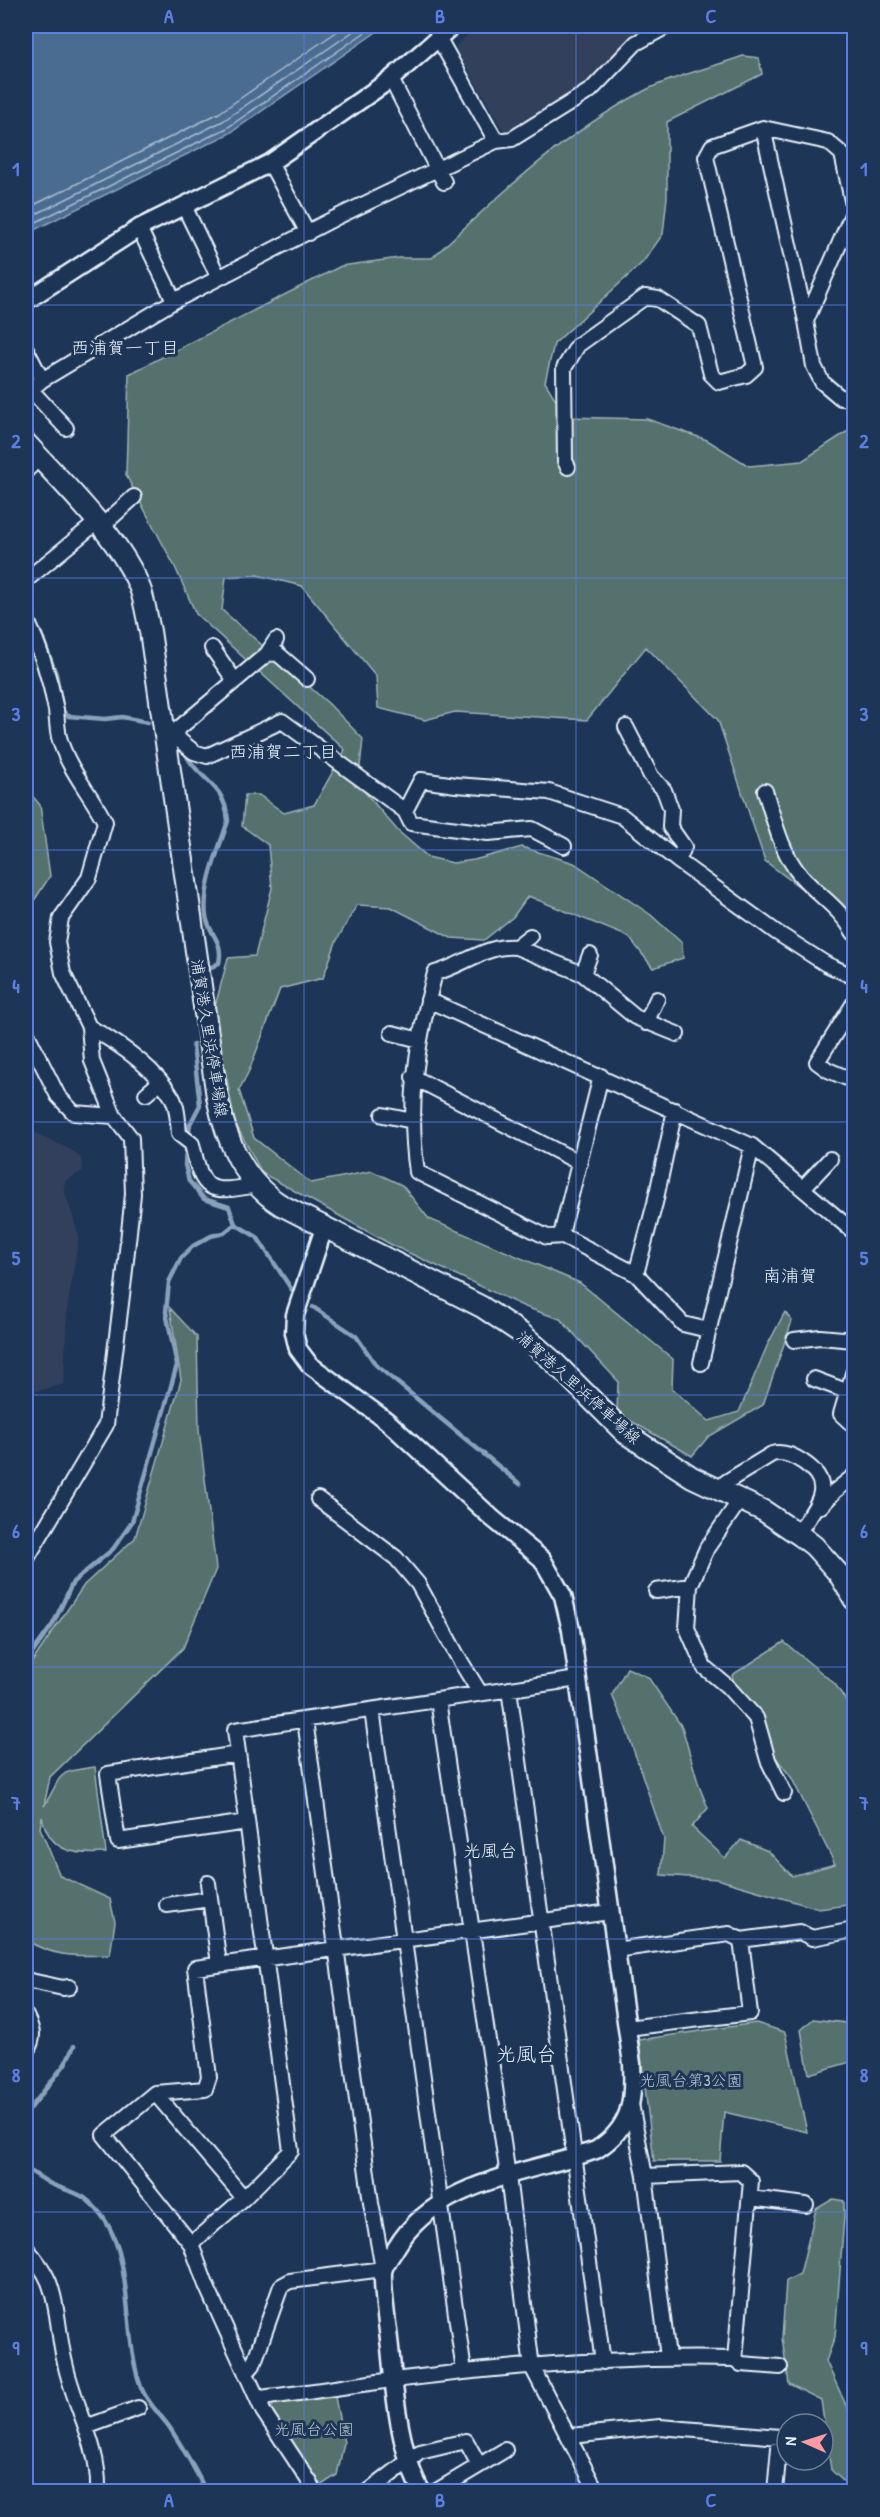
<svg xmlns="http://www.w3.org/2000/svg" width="880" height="2517" font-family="'Patrick Hand','Klee One',sans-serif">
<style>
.built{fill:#30415c}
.green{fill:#55716e;stroke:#9eb1b3;stroke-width:1.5}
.water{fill:#4b6c91;stroke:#8aa1ba;stroke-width:1.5}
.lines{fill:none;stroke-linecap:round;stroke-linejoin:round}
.shore{stroke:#a9bccf;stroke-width:1.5}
.stream{stroke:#8aa1ba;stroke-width:4.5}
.minor-casing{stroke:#e8f1f8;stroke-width:18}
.tertiary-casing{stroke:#e8f1f8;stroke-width:21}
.secondary-casing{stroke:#e8f1f8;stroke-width:24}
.minor{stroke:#1d3557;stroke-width:14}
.tertiary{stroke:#1d3557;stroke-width:16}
.secondary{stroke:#1d3557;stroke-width:20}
.grid{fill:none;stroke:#5a7fe2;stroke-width:1.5;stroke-opacity:0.55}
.labels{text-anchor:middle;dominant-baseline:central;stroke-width:6;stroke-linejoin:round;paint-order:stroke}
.street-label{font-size:16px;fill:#e8f1f8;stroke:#1d3557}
.park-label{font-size:16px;fill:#b5c4c8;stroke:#1d3557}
.neighbourhood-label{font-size:18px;fill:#e8f1f8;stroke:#1d3557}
.quarter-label{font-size:20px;fill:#e8f1f8;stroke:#1d3557}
.neatline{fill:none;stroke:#5a7fe2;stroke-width:2}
.grid-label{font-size:20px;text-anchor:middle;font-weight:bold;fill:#5a7fe2}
</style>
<rect width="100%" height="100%" fill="#1d3557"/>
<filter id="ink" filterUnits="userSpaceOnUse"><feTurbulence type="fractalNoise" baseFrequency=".0167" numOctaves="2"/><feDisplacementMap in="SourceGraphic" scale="12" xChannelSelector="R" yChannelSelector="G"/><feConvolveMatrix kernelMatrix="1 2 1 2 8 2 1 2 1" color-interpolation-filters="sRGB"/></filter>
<g filter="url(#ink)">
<path class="built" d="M479 26H653L627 44 589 84 511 134 503 130 456 49 457 44Z
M26 1107 34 1132 73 1151 81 1158 83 1171 65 1181 64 1189 79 1236 67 1310 64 1384 26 1394Z"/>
<path class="green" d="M743 56 759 58 762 74 667 122V197L663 234 643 262 554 344 545 382 566 417 647 419 707 440 749 466 802 461 854 427V928L765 861 718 720 646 647 587 720 455 712 425 720 378 708 376 676 302 586 257 575 226 577 222 610 329 704 363 739 358 784 398 831 428 857 453 863 474 860 522 847 574 863 651 915 682 943 683 958 653 968 629 937 528 896 513 917 484 940 451 938 391 907 357 905 336 942 323 978 280 989 249 1071 239 1090 254 1138 311 1183 372 1171 402 1185 429 1219 580 1283 673 1359 672 1389 709 1421 739 1412 767 1346 785 1312 792 1321 763 1405 708 1437 692 1456 617 1413 618 1381 560 1319 525 1307 392 1245 262 1173 235 1123 214 1010 228 958 255 956 272 888 268 845 242 826 245 795H259L284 813 314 805 345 750 196 614 175 567 126 475 129 374 341 266 399 258H432C498 196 563 134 644 91 670 77 714 67 743 56Z
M26 788 40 805 50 876 28 910 26 938Z
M170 1308 197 1337 199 1430 216 1569 183 1648 50 1777 44 1806C64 1774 53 1772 95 1767L106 1853C75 1855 50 1853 42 1817L40 1828 60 1876 110 1899 115 1922 110 1955C76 1956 55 1958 26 1940V1671L84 1585 135 1538 181 1380Z
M784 1642 835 1684 854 1713V1904L819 1909 717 1879 661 1875 664 1839 625 1725 612 1695 627 1668 648 1677 682 1727 699 1786 708 1808 692 1827 725 1858 741 1840 768 1851 792 1876 835 1864 791 1777 742 1714 732 1675Z
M813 2019 854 2024V2061L809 2074 801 2030Z
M756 2023 785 2032 807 2132 724 2112 720 2161H654L639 2040Z
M833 2199 844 2201V2217L835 2337 826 2361 854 2423V2491L831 2470 821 2400 789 2384 782 2338 786 2281 800 2274 816 2209Z
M335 2397 344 2443 337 2475 320 2486 269 2412 274 2403Z"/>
<path class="water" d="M26 26H385L230 133 26 234Z"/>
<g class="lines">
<path class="shore" d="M26 209 219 113 345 26
M26 219 223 121 361 26
M26 227 227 128 374 26"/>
<path class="stream" d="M40 631 56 674 63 711 68 716 105 719 122 717 148 722
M184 751C199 782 225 782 228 821 219 848 202 888 206 916 209 935 224 940 219 963L206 970
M235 1224 257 1237 292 1290
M313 1307 356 1336 376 1365 520 1484
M26 1662 53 1624 73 1582 113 1549 132 1522 177 1365 166 1312 169 1282 181 1258 193 1246 211 1236 224 1233 235 1224 229 1207 204 1199 189 1181 185 1165 186 1149 190 1124 200 1105 193 1045
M26 2114 65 2064 74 2046
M26 2168C33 2173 41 2178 49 2183 60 2189 76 2191 86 2199 140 2242 119 2328 141 2387 147 2403 160 2414 170 2428 183 2448 196 2470 206 2492"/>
<defs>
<path id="minor" d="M438 37 496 141
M391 79 444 182
M763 128 806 321
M270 163 308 233
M184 206 219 278
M139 228 174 301
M26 349 42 380
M31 390 66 428
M26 394 42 380 174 301 335 218 496 141 512 139 591 90 636 43 667 26
M568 467 565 461 564 368 578 345 645 297 658 299 699 326 711 374 719 382 746 375 755 367 706 157 712 146 763 128 828 142 842 154 854 210 806 321 814 366 822 382 841 398H854
M26 471 39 458
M101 527 134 497
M26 580 97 522
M26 618C40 647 50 678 56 710 57 719 57 728 59 737 67 768 91 794 105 822L89 878 61 918 57 942 63 973 89 1027 92 1061 114 1116 131 1138 133 1194 124 1279 106 1425 26 1560
M212 648 235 681
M267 654 277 653 307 679
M626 727 651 776 664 790 671 809 670 827 684 847 678 861
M172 734 267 654 276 640
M164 735 172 734 194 752 207 756 282 721 405 811 421 780 456 785 549 792 622 816 678 861 776 932 826 964 854 977
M765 791C774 819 781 853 801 876 819 896 841 909 854 933
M405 811 411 823 488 833 532 829 564 846
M516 947 530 936
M583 974 590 955
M428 1000 752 1146 854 1232
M854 1003 817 1062 828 1070 854 1081
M646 1023 657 999
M89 1027C118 1043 154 1067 172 1097 178 1107 178 1123 179 1134L192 1144C203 1193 208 1194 257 1185
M26 1032 58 1096 74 1113 114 1116
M392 1033 420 1040
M677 1034 635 1017 583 974 516 947C487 944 462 966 435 973 417 1041 407 1102 417 1172L547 1237 563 1236 636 1274 683 1324 708 1330
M413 1077 580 1163
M146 1094 160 1082
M383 1115 413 1121
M803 1188 830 1159
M561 1235 601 1076
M636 1274 655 1203 675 1110
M794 1340 820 1337 854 1340
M701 1363 752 1146
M854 1370 841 1414 854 1426
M814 1379 846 1391
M720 1491 726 1482 772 1454C782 1451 794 1456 803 1462 838 1485 815 1507 798 1533
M318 1499 396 1558 418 1584 458 1657 480 1693
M740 1500 707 1548 690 1586 687 1628 704 1667 727 1686 756 1718 768 1760 784 1793
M818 1506H821L835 1491 854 1476
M656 1591 690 1586
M509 1689 603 2362
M438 1700 508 2176 532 2367 597 2492
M372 1710 464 2372
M238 1754 108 1774 118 1841 247 1822
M208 1883 219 1964
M167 1905 210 1899
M615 1950 729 1934 741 1940 800 1932 812 1938 854 1930
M26 1980 63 1988 69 1987
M26 2016C33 2030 35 2038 26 2052
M627 2028 750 2013 741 1940
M155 2093 244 2198
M631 2104 645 2176 668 2357
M750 2198 806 2205
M191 2244 244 2198 291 2151 235 1730 578 1679
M26 2248C35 2258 43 2268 49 2282 59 2308 58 2336 65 2363 74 2407 100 2445 98 2492
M735 2359 741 2364 780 2367
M246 2373 253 2365 281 2286 290 2281 383 2269 371 2203 305 1720
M258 2398C303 2394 348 2385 394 2380 506 2366 621 2356 735 2359L751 2181 741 2172 645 2176
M86 2427 138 2408
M570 2436 660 2427 780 2437 775 2492
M311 2484 263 2411 206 2285 191 2244 104 2135 155 2093 205 2089 209 2077 195 1968 610 1912
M368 2492 420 2452 466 2441 479 2465
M435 2492 505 2450"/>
<path id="tertiary" d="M26 301 139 228 270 163 391 79 452 26
M324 1228 295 1315 294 1333 298 1349 310 1365 387 1421 492 1518 542 1559 563 1596 571 1630 632 2064C634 2102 631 2128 596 2150 528 2174 436 2180 396 2248 392 2255 384 2264 383 2272 382 2297 389 2332 391 2358 395 2399 401 2457 422 2492"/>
<path id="secondary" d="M26 443C63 484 122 539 141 591 145 604 147 618 150 631L217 1097C226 1140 243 1181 281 1205L482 1307 521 1333 553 1361 625 1433 692 1477 764 1511 801 1536 814 1546 839 1574 854 1599"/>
</defs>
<use href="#minor" class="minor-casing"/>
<use href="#tertiary" class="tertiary-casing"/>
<use href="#secondary" class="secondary-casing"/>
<use href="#minor" class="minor"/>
<use href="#tertiary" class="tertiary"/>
<use href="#secondary" class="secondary"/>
</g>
</g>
<path class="grid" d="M304 26V2492M576 26V2492M26 305H854M26 578H854M26 850H854M26 1122H854M26 1395H854M26 1667H854M26 1939H854M26 2212H854"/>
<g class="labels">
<g class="street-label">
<text transform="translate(210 1038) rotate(81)">浦賀港久里浜停車場線</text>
<text transform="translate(579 1387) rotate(42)">浦賀港久里浜停車場線</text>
</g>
<g class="park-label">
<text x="691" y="2080">光風台第3公園</text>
<text x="314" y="2429">光風台公園</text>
</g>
<g class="neighbourhood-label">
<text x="125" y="347">西浦賀一丁目</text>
<text x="283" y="751">西浦賀二丁目</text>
<text x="790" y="1275">南浦賀</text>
<text x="490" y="1850">光風台</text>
</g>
<g class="quarter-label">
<text x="526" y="2053">光風台</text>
</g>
</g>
<rect width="880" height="2517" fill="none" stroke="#1d3557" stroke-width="66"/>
<g transform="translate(805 2442) rotate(273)"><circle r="28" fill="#1d3557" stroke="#6e8097" stroke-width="1.5"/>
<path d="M0-4.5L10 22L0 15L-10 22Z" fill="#ff9aa2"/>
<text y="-9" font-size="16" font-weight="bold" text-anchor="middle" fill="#e8f1f8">N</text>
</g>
<rect x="33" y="33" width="814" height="2451" class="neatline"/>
<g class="grid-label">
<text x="169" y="23">A</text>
<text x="440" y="23">B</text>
<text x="711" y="23">C</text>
<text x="16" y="176">1</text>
<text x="864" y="176">1</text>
<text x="16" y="448">2</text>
<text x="864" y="448">2</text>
<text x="16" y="721">3</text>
<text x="864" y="721">3</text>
<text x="16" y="993">4</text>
<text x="864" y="993">4</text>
<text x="16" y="1265">5</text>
<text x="864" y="1265">5</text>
<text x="16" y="1538">6</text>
<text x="864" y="1538">6</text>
<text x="16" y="1810">7</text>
<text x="864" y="1810">7</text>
<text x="16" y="2082">8</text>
<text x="864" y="2082">8</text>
<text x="16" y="2355">9</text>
<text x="864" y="2355">9</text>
<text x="169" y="2507">A</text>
<text x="440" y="2507">B</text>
<text x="711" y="2507">C</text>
</g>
</svg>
